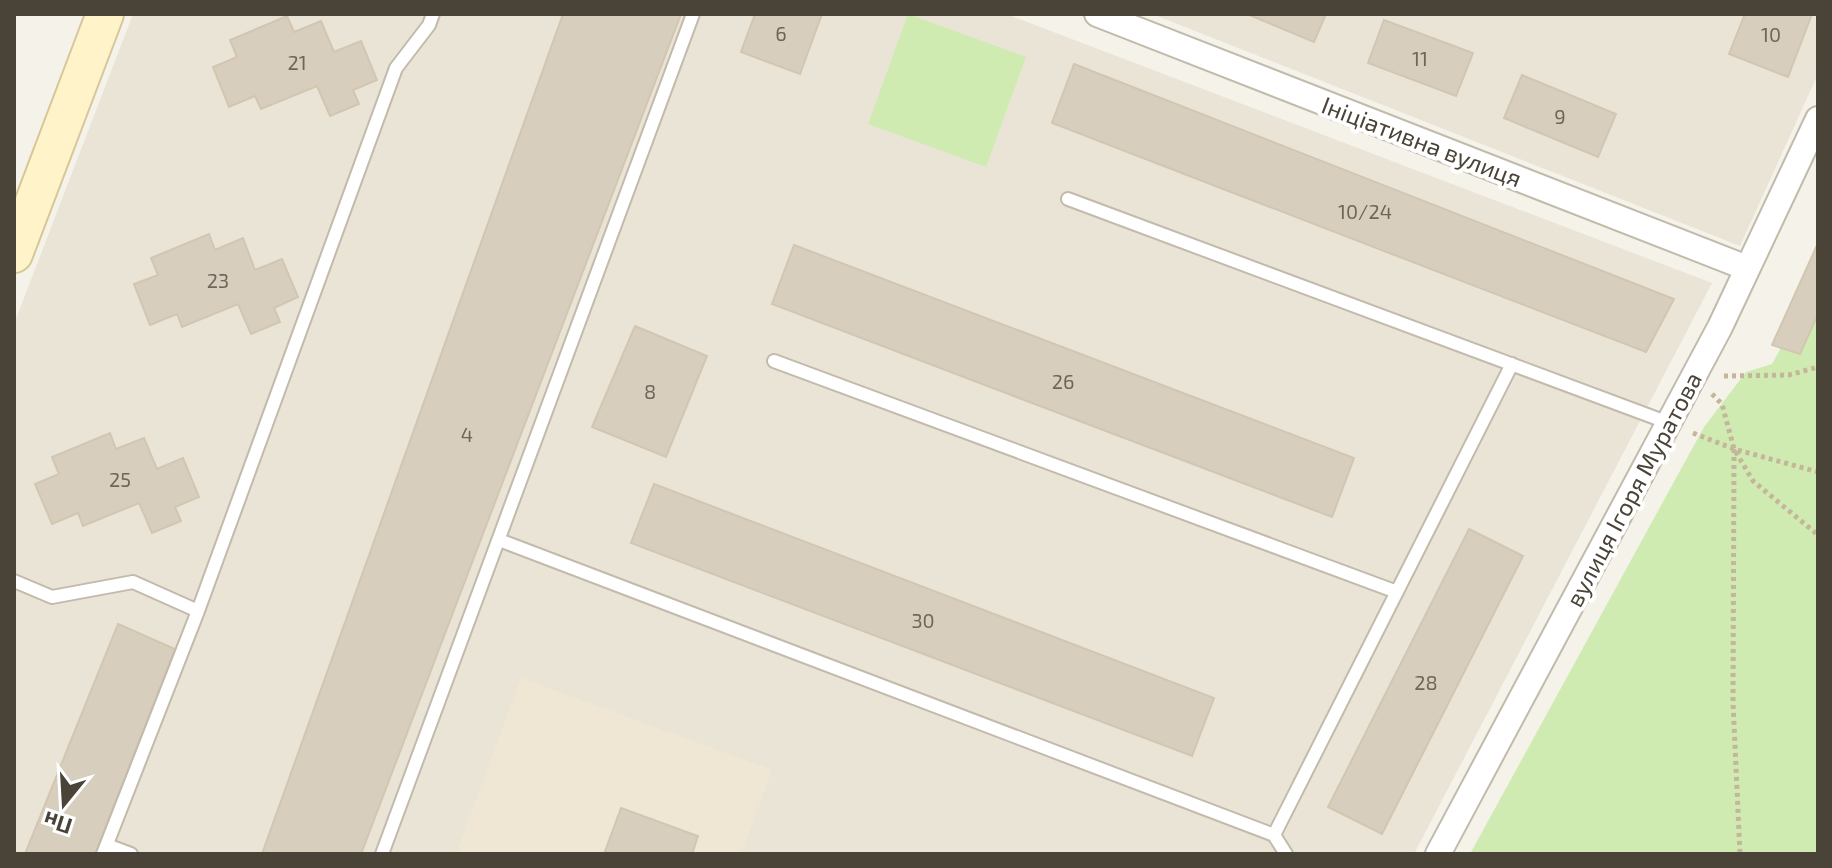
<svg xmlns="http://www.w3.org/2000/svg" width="1832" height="868" font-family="'Exo 2',sans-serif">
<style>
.residential{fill:#eae4d7}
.education{fill:#efe7d3}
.green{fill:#d0ebb1}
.building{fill:#d8cebe;stroke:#d3c6b1;stroke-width:2}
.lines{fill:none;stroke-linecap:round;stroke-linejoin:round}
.lane-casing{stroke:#c2baab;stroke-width:16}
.street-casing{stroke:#c2baab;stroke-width:28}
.secondary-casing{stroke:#d7c798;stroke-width:40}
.path{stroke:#c4b69c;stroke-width:5;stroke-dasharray:4 4;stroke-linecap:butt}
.lane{stroke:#fff;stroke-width:12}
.street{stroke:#fff;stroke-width:24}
.secondary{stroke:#fff3ca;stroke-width:36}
.labels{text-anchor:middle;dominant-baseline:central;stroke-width:8;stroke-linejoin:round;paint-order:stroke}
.number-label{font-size:20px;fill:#6e6659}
.street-label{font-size:24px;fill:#4a4337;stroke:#fff}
</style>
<rect width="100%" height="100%" fill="#f5f2ea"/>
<path class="residential" d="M133 14H1006L1712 283 1414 854H14V324Z
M1152 14H1818V74L1740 246Z"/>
<path class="education" d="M521 678 772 770 741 854H456Z"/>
<path class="green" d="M908 14 1026 57 986 167 868 124Z
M1818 280V854H1470L1704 427 1746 372 1772 364Z"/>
<path class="building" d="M563 14H681L361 854H262Z
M755 14H822L800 74 741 52Z
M1247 14H1326L1314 42Z
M1745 14H1812L1788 77 1729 54Z
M287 16 294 32 321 21 334 52 361 41 377 80 353 90 359 104 330 116 317 86 261 109 255 96 229 107 213 67 237 57 230 40Z
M1384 20 1473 53 1456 96 1368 63Z
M1074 64 1674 299 1646 352 1052 123Z
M1522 75 1616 114 1598 157 1504 118Z
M209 234 215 250 243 238 255 270 282 259 298 297 274 308 280 322 251 334 238 304 182 327 177 314 150 325 134 284 158 275 151 258Z
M1818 243V314L1800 354 1772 345Z
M794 245 1354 458 1332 517 772 304Z
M635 326 707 356 666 457 592 427Z
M110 433 116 449 144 438 157 469 183 458 199 497 175 507 181 521 152 533 139 503 83 526 78 513 52 524 35 484 59 474 52 457Z
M654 484 1214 698 1192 756 631 543Z
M1469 529 1523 556 1382 834 1328 807Z
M118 624 175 649 95 854H25Z
M621 808 698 836 692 854H604Z"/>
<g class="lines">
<defs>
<path id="lane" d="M1068 199 1669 423
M774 361 1397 592
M499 540 1274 835
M14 581 52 597 133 582 198 611
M107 845 131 854
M103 854 198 611 396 68 429 25 433 14
M382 854 693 14
M1286 854 1274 835 1512 364"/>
<path id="street" d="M1097 14 1747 268
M1438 854 1720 327 1818 119"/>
<path id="secondary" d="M14 254 105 14"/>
</defs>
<use href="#lane" class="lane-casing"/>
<use href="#street" class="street-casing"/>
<use href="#secondary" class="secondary-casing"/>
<path class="path" d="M1724 376 1789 375 1818 367
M1712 394 1722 404 1734 449 1753 481 1818 535
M1693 433 1734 449 1818 472
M1734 449 1733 702 1740 854"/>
<use href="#lane" class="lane"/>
<use href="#street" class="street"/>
<use href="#secondary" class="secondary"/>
</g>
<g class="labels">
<g class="number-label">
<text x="781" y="33">6</text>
<text x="1771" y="34">10</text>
<text x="1420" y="58">11</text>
<text x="297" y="62">21</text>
<text x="1560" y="116">9</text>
<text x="1365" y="211">10/24</text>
<text x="218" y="280">23</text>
<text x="1063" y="381">26</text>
<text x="650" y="391">8</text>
<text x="467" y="434">4</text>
<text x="120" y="479">25</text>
<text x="923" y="620">30</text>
<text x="1426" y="682">28</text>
</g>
<g class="street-label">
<text transform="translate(1422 141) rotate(21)">Ініціативна вулиця</text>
<text transform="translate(1633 489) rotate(-62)">вулиця Ігоря Муратова</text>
</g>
</g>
<rect width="1832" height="868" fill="none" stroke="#4a4337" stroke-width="32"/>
<g transform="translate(64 804) rotate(198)" stroke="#ffffff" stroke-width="6" paint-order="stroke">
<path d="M0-6L14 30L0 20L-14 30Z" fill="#4a4337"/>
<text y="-12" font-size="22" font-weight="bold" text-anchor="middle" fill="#4a4337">Пн</text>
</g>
</svg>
